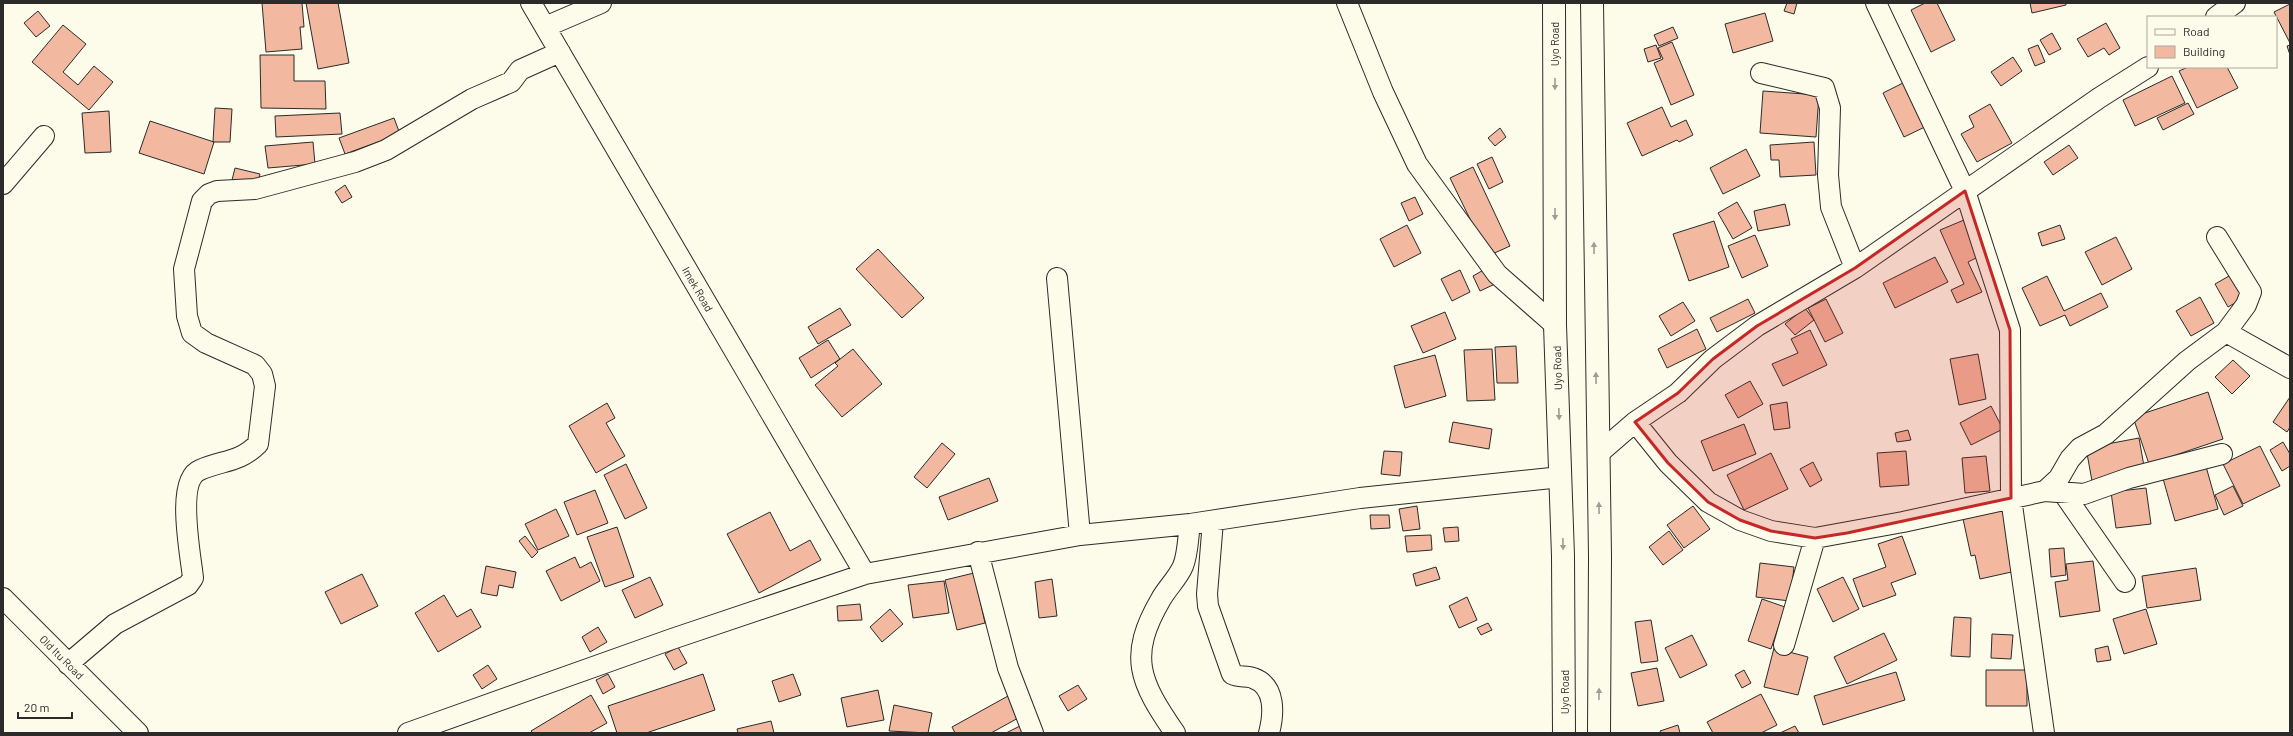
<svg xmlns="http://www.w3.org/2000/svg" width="2293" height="736" font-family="Barlow,sans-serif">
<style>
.building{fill:#f2b8a0;stroke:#2b2b2b}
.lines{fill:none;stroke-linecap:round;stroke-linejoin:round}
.minor-casing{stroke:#2b2b2b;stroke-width:22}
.highway-casing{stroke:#2b2b2b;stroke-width:24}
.minor{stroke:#fdfbea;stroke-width:20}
.highway{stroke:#fdfbea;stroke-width:22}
.oneway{fill:#9e9d94}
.marked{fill:#c62828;fill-opacity:0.2;stroke:#c62828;stroke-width:3;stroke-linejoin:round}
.labels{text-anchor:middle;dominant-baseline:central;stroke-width:3;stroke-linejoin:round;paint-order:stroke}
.street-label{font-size:11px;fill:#2b2b2b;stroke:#fdfbea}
</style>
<rect width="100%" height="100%" fill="#fdfbea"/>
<path class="building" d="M262 3H302L304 27H300L302 49 266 52Z
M306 3H338L349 63 318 69Z
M1787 3H1797L1794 14 1784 11Z
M1925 3H1937L1955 40 1931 52 1911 10Z
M2030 3H2066V5L2032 13Z
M2290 4V43L2274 12Z
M38 11 50 26 36 37 24 23Z
M1765 13 1773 41 1733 53 1725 24Z
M2106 23 2120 48 2109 55 2104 48 2088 57 2077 39Z
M63 25 86 44 63 72 78 85 94 66 113 82 89 110 32 62Z
M1673 27 1678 38 1659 46 1654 35Z
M2052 33 2061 49 2049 55 2040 40Z
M1672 42 1694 95 1671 105 1654 63 1663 59 1658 48Z
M1656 45 1661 58 1648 62 1644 49Z
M2038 45 2045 62 2035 66 2028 49Z
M2290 45V55L2287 46Z
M260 55H294V81H325L326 109 261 108Z
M2013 57 2022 71 2001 86 1991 72Z
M2188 67H2227L2238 88 2197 108 2179 71Z
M2172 76 2185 103 2135 126 2123 100Z
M1907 81 1929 125 1904 137 1883 93Z
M1763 91 1819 95 1816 137 1760 133Z
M2188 103 2194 114 2163 130 2157 118Z
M1990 104 2012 143 1977 162 1961 134 1974 127 1969 116Z
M1662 107 1671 127 1686 120 1693 135 1679 142 1677 140 1642 156 1627 123Z
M215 108 232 109 230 142H213Z
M109 111 111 152 85 153 82 113Z
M340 113 342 134 276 137 275 116Z
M394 118 400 134 345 154 339 138Z
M150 121 214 142 204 174 139 153Z
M1500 128 1506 137 1495 146 1488 138Z
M313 142 315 164 268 168 265 146Z
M1814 142 1816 175 1780 177 1779 160H1771L1770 145Z
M2069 145 2078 158 2053 175 2044 162Z
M1746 149 1760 176 1723 194 1710 168Z
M1492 157 1503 182 1489 189 1477 164Z
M1473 167 1510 246 1488 256 1450 178Z
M235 168 260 174 257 186 232 180Z
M345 185 352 197 342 203 335 192Z
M1415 197 1423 214 1409 221 1401 203Z
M1737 202 1752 228 1733 239 1718 213Z
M1785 204 1790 225 1758 231 1754 211Z
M1964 220 1980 256 1968 262 1982 292 1957 303 1951 290 1964 284 1940 230Z
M1714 221 1729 267 1689 281 1673 234Z
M1407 225 1421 253 1394 267 1380 239Z
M2060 225 2065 239 2042 246 2038 233Z
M1755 235 1768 266 1742 278 1728 246Z
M2116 237 2132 269 2102 285 2085 252Z
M878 249 924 298 902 318 856 269Z
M1935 257 1948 282 1895 308 1883 283Z
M1487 268 1495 284 1480 291 1473 276Z
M1460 270 1470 292 1452 301 1441 279Z
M2236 272 2249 295 2228 307 2215 284Z
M2047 276 2064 311 2101 293 2108 307 2070 326 2065 315 2040 326 2022 288Z
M2200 297 2214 323 2191 336 2176 311Z
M1748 299 1755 313 1717 332 1710 318Z
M1826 299 1843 333 1825 342 1808 308Z
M1683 302 1695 321 1671 336 1659 316Z
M840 308 851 325 818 344 808 327Z
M1805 308 1814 320 1795 335 1785 324Z
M1445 312 1456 339 1423 353 1411 326Z
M1697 329 1706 349 1667 368 1658 349Z
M1810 330 1827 365 1783 386 1772 364 1798 353 1791 339Z
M828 340 840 359 811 378 799 358Z
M1516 346 1518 383H1497L1495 347Z
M853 349 882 384 842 417 815 385 838 366 835 363Z
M1492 349 1495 400 1467 401 1464 350Z
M1978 354 1986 399 1959 405 1950 359Z
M1435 355 1446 396 1405 408 1394 366Z
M2233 360 2250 376 2232 394 2215 377Z
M1750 381 1763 404 1738 418 1725 395Z
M2208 392 2223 439 2149 464 2133 417Z
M2290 397V427L2287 432 2273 422Z
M1787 402 1790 428 1774 430 1770 405Z
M607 403 615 418 606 423 625 456 596 473 569 426Z
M1991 406 2003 429 1971 445 1960 423Z
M1453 422 1492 429 1489 449 1449 442Z
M1744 424 1756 454 1713 471 1701 441Z
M1908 430 1911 440 1897 442 1895 433Z
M2139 438 2145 472 2092 481 2086 448Z
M2283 442 2290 454V466L2282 471 2270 450Z
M942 443 955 454 927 488 914 477Z
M2260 446 2280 486 2243 504 2223 464Z
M1384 451 1402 452 1400 476 1381 474Z
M1906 451 1909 485 1880 487 1877 453Z
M1771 453 1788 489 1744 510 1727 475Z
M1986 456 1990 491 1965 493 1962 458Z
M1813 462 1822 480 1810 487 1800 469Z
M2205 463 2218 509 2175 521 2162 475Z
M626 464 647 508 625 519 604 475Z
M989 478 998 501 948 520 939 497Z
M2233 486 2243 506 2224 515 2215 495Z
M2146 488 2151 524 2116 528 2111 492Z
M595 490 608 523 577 535 564 502Z
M2005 504 2016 571 1980 579 1975 555 1971 556 1962 514Z
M1417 506 1420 529 1403 531 1399 509Z
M1693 506 1710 529 1684 548 1667 525Z
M556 509 569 536 538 550 525 524Z
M770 512 790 551 810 540 821 560 759 593 727 534Z
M1370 515H1389L1390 528 1371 529Z
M617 527 634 577 605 587 587 537Z
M1458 527 1459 541 1445 542 1443 528Z
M1669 531 1683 550 1663 565 1649 547Z
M1431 535 1432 550 1407 552 1405 536Z
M525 536 538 552 532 558 519 541Z
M1902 536 1916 574 1891 583 1896 595 1863 607 1853 579 1886 567 1878 544Z
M2064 548 2066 575 2051 577 2049 549Z
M575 557 580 568 591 562 600 581 561 601 546 571Z
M2093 561 2100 611 2060 617 2055 582 2068 580 2066 564Z
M1760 563 1794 567 1790 601 1756 597Z
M486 566 516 572 513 588 499 585 497 596 481 593Z
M1436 567 1440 579 1416 586 1413 574Z
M2196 568 2201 600 2147 608 2142 576Z
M974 573 985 623 957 630 945 580Z
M362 574 378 606 341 624 325 592Z
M650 577 663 605 635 618 622 590Z
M1843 577 1859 609 1833 622 1817 589Z
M1052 579 1057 616 1039 618 1035 582Z
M944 581 949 613 913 618 908 585Z
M444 595 457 617 471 609 481 627 438 652 415 613Z
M1467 597 1477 620 1459 628 1449 606Z
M1762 599 1785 607 1771 649 1748 641Z
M860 604 862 620 838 621 837 606Z
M890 609 903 624 882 642 870 627Z
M2146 609 2157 644 2124 654 2113 619Z
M1954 617 1971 618 1970 657 1951 656Z
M1651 620 1658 661 1641 663 1635 622Z
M1488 623 1492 630 1481 635 1477 628Z
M598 627 607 642 590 652 582 637Z
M1884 633 1897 660 1847 684 1834 657Z
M1992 634 2013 635 2011 659 1991 658Z
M1692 635 1707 665 1680 678 1665 648Z
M2108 646 2111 660 2097 662 2095 649Z
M678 647 687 663 674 670 665 654Z
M1774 648 1808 657 1798 695 1764 687Z
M488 665 497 679 482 689 473 675Z
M1657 668 1664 701 1638 706 1631 673Z
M1744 670 1751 683 1742 688 1735 675Z
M1986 670H2027V706H1986Z
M1896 672 1905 700 1823 725 1814 696Z
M608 674 615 687 603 694 596 680Z
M703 674 715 710 646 733H617L608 706Z
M793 674 801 695 779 702 772 681Z
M1078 685 1087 699 1068 711 1059 696Z
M878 690 884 720 847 727 841 698Z
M1761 694 1777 725 1761 733H1713L1707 722Z
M591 695 607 723 589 733H533L531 731Z
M1008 696 1020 717 991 733H955L952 727Z
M894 705 932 713 928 733 889 731Z
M771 721 774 733H738L737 729Z
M1678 725 1680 733H1661L1660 731Z
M1020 726 1024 733H1006Z
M1795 726 1799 733H1780Z"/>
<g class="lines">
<defs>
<path id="minor" d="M531 3 865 574
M1347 3 1383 92 1417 164 1497 274 1555 325
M1876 3 1965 191 2010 330 2011 498 2044 733
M2216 17 2235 3
M545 27 601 3
M1761 73 1824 88 1830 108 1828 175 1831 207 1855 268
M3 184 44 136
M2217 237 2251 292 2246 305 2226 332
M1057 278 1080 535
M1635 422 1668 463 1708 502 1740 520 1771 531 1815 538 1903 522 2045 491 2084 494 2129 478 2222 454
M1598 454 1635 422 1678 393 1713 359 1757 326 1855 268 2099 98 2148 67
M2045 491 2059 478 2070 459 2080 448 2106 434 2187 361 2226 332 2290 368
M2064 494 2125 582
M1213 521 1207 594 1208 606 1232 674C1239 678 1246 675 1253 678 1276 686 1274 714 1269 733
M978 552 1008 668 1033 733
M3 598 138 733
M1784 645 1815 538
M68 664 115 624 188 585 193 578C191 556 175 480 200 470 222 460 239 463 258 444L265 386 262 374 255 365 206 343 192 333 187 316 184 269 202 201 209 194 217 191 255 189 355 162 386 150 472 99 511 82 520 70 560 52
M408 733 672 639 865 574 1080 535 1190 524 1360 498 1561 477
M1175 733C1140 682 1127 657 1161 599 1167 588 1178 578 1183 566 1188 554 1188 537 1190 524"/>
<path id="highway" d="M1554 3 1555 325 1563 556 1564 733
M1592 3 1600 557 1599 733"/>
</defs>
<use href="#minor" class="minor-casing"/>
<use href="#highway" class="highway-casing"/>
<use href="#minor" class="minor"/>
<use href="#highway" class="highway"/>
</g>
<defs><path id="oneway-solid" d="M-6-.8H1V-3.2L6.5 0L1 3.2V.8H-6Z"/></defs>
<g class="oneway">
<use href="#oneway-solid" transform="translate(1555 84) rotate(90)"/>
<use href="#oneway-solid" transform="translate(1555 214) rotate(90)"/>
<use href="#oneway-solid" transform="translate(1594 248) rotate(-91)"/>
<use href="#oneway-solid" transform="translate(1596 378) rotate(-91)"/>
<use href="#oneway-solid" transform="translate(1559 414) rotate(88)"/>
<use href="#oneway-solid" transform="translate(1599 508) rotate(-91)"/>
<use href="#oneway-solid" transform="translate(1563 544) rotate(89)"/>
<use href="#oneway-solid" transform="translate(1599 694) rotate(-89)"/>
</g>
<path class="marked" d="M1965 191 2010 330 2011 498 1847 533 1815 538 1771 531 1740 520 1708 502 1668 463 1635 422 1678 393 1713 359 1757 326 1855 268Z"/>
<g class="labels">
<g class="street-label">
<text transform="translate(1554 44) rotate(-90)">Uyo Road</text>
<text transform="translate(698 289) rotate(60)">Imek Road</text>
<text transform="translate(1557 368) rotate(-92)">Uyo Road</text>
<text transform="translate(62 657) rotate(45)">Old Itu Road</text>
<text transform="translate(1564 692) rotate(-90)">Uyo Road</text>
</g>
</g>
<rect width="2293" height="736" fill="none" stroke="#2b2b2b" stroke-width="8"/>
<rect x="2147" y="16" width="130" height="52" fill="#fdfbea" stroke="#a9a89e"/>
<rect x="2155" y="29" width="20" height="6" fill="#fdfbea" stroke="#a9a89e"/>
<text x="2183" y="36" font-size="12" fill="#2b2b2b">Road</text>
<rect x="2155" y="46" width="20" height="12" fill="#f2b8a0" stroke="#a9a89e"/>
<text x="2183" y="56" font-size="12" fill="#2b2b2b">Building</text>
<path d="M18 712v6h54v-6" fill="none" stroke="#2b2b2b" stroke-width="2"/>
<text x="24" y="712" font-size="12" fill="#2b2b2b" stroke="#fdfbea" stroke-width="3" paint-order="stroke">20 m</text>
</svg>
